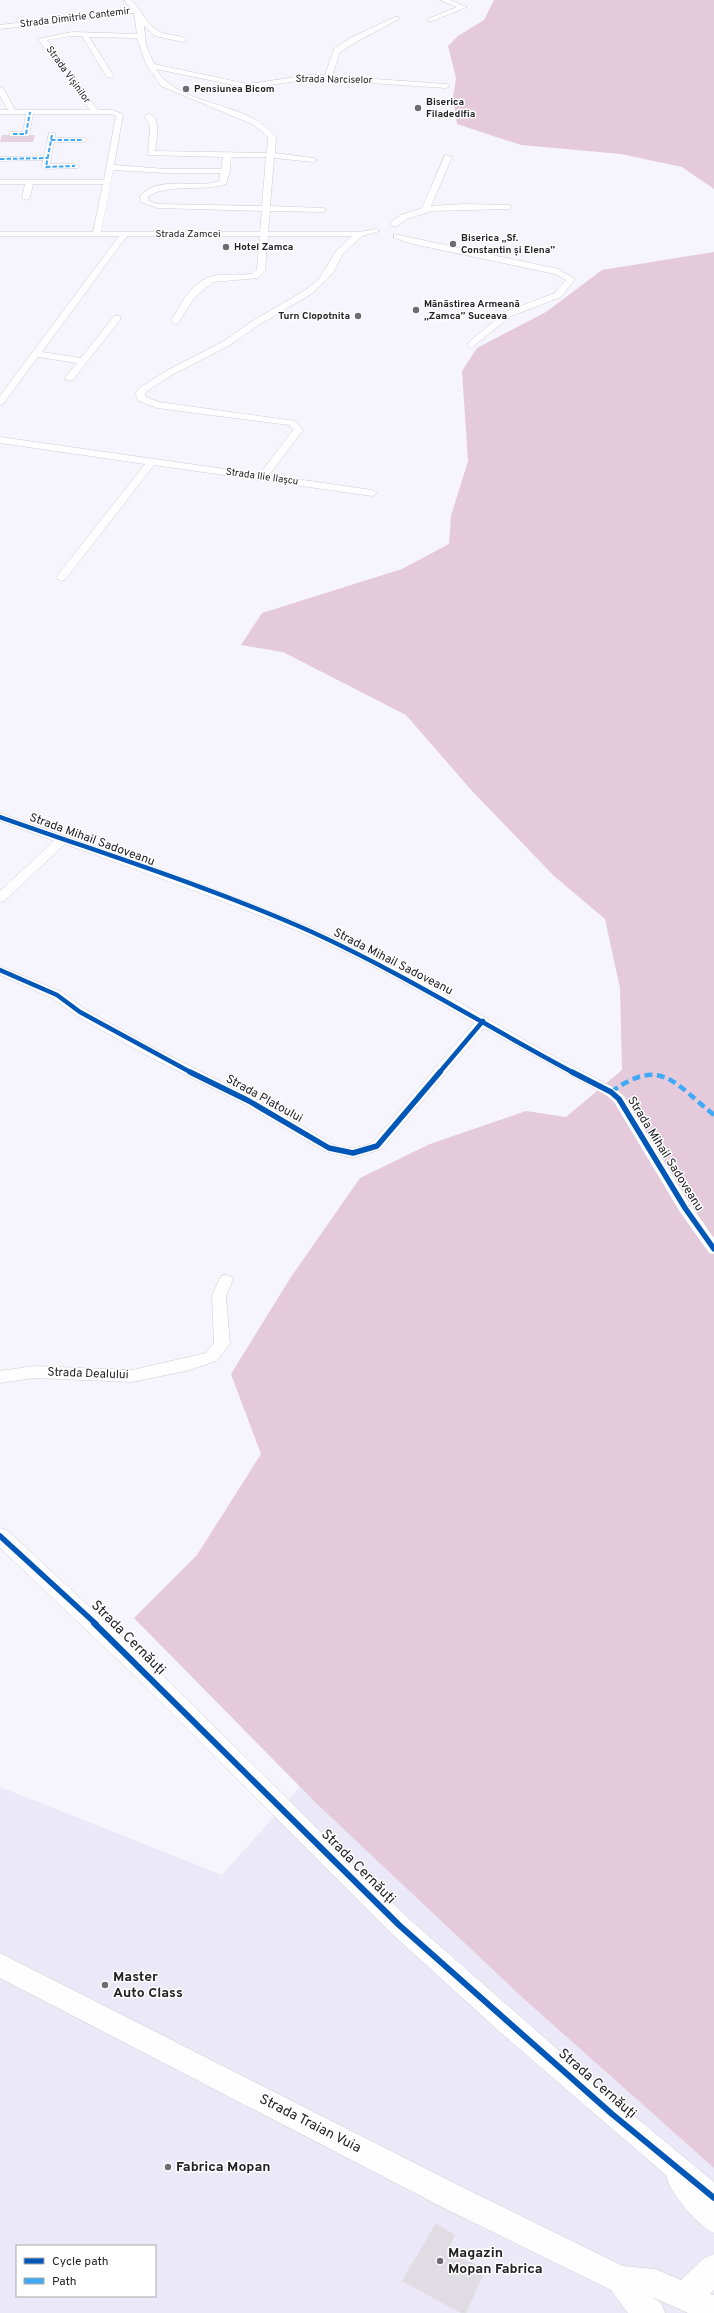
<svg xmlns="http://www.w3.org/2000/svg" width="714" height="2313" font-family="Overpass,sans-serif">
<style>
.built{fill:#ebe8f7;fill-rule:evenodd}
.green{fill:#e5d2df}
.forest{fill:#e4cadb}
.building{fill:#dfdde3}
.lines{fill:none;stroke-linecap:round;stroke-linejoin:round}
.minor-casing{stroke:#cfced3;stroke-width:1}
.tertiary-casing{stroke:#cfced3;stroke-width:1}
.secondary-casing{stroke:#cfced3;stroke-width:1}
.minor{fill:#fefdff;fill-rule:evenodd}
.tertiary{fill:#fefdff;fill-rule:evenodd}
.secondary{fill:#fefdff;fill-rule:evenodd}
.quiet-far1{stroke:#3fa9f5;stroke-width:2;stroke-dasharray:4.5 2;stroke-linecap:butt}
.quiet{stroke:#3fa9f5;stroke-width:4.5;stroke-dasharray:8 4.5;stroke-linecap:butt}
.cycleway-far2-casing{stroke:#fff;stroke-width:6}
.cycleway-far1-casing{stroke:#fff;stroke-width:8}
.cycleway-casing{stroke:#fff;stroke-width:9}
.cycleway-far2{stroke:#0057b8;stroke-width:4.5}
.cycleway-far1{stroke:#0057b8;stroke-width:5.5}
.cycleway{stroke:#0057b8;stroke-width:6}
.poi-dot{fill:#6d6c72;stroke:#fff;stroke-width:1.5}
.labels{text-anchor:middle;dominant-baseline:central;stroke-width:3;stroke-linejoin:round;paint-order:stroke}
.far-street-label{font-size:10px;fill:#232227;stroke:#fff}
.far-poi-label{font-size:10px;font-weight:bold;fill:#232227;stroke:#fff;text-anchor:start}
.street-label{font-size:12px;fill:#232227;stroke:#fff}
.near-street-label{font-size:14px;fill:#232227;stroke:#fff}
.near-poi-label{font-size:14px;font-weight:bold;fill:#232227;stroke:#fff;text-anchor:start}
</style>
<rect width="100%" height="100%" fill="#f6f4fc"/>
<path class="built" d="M0 1787 222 1875 300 1787 524 1999 714 2168V2313H0ZM17 2246H155V2296H17Z"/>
<path class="green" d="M2 135H35L33 142H0Z"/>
<path class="forest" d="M494 0H714V189L682 167 621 154 521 145 457 124 453 97 456 78 448 46 458 36 484 20Z
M714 252V2168L524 1999 316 1803 134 1618 197 1555 261 1454 231 1374 291 1277 360 1178 430 1144 526 1111 566 1117 622 1070 620 988 605 919 554 876 473 792 406 715 283 652 241 645 262 613 402 569 449 544 451 516 468 461 462 371 477 348 546 312 602 270Z"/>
<path class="building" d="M436 2223 455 2235 447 2252 486 2269 466 2313H461L402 2281Z"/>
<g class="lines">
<defs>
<path id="minor" d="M124 0H131C142 11 146 24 160 32 168 36 180 34 187 40L183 42 155 36 144 26 146 45 154 64 248 84 310 75H325L334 49 350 38 395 17H399V19L356 42 340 52 332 76 446 84 450 86 446 88 310 79 248 88 156 69C180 109 248 99 276 138L275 153 313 158 317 160 313 162 274 158 270 206 323 208 327 210 323 212 270 211 268 232H359L376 229 380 231 362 236 343 254 333 273 313 293 257 326 230 345 172 375 147 391 145 394 146 397 159 402 295 421 303 430 269 475 372 490 377 493 372 496 154 465 65 580 61 581 56 578 57 576 145 464 0 443V437L260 474 293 430 289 425 157 408 139 401 135 394 141 387 166 371 224 341 251 322 307 289 319 279 336 251 352 236H268L265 270 258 278 213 282 195 297 178 323 175 324 171 321C182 302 194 278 218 275 229 274 241 275 252 274L257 269 260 236H127L42 352 81 358 114 316H120V320L72 381 64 379 77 363 38 357 3 404 0 405V396L119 236H0V232H93L103 184H33L30 198 26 200 22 198 25 184H0V180H104L116 116 112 114H33L29 136H10V132H23L26 114H0V110H8L0 96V87L4 89 15 110H90L38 39 72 32 137 34 134 13 0 29V25L132 9ZM72 36H82L106 76 110 78 114 76 89 37 137 38 146 64 161 86 252 124 263 132 268 138 267 153 155 151C156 140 162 119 149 114L145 116 150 127 148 155 223 157 221 169H166L114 165 123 114 112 110H98L47 40ZM231 157H266L262 206 158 204 149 201 148 197C165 183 202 192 226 184L230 171ZM113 170 166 173H220L219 181 212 183C190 186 156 177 140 196L141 202 157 208 262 211 260 232H101Z
M440 0H450L467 7 432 21H428V19L457 7Z
M49 133H55V138H86L87 140 83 142H54L50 164H75L79 166 78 168 46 169 42 167 43 160 0 161V157L44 156Z
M445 155 452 157 431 206 464 204 510 205V209L432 211 407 219 397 226H391V222L401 215 422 208Z
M394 234 558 269 575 279 561 297 511 316 471 348 467 345 468 343 505 312 555 293 566 280 555 274 413 244 394 238Z
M0 813 217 890 315 929 417 978 540 1049 616 1089 624 1096 690 1204 714 1238V1254L709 1253 680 1212 614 1102 606 1095 484 1028 382 1149 353 1158 324 1151 244 1104 144 1054 75 1015 52 998 0 975V966L62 992 85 1009 154 1048 254 1098 334 1145C348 1149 359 1149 372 1143L474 1023C419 991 364 959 305 934 227 901 145 873 65 844L4 901 0 902V891L54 841 0 821Z
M226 1275 231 1276 233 1280 226 1296 230 1344 216 1361 190 1370 132 1382 34 1378 0 1383V1371L34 1366 132 1370 206 1353 214 1343 212 1296 221 1276Z"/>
<path id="tertiary" d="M0 1528 7 1530 152 1665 408 1918 621 2105 714 2182V2233C700 2228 667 2191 667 2176L500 2032 391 1933 137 1678 0 1548Z"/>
<path id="secondary" d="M0 1953 460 2186 623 2266 655 2269 681 2280 704 2258 714 2254V2290L710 2294 714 2295V2313H688L652 2297 661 2303 665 2313H628L611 2290 440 2206 0 1978Z"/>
</defs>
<use href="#minor" class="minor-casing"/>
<use href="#tertiary" class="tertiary-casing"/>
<use href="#secondary" class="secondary-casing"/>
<use href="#minor" class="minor"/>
<use href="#tertiary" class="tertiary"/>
<use href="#secondary" class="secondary"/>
<path class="quiet-far1" d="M13 134H26L30 112
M52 135 46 167 75 166
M51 140H83
M0 159 48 158"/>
<path class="quiet" d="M611 1092C661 1056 674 1083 714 1115"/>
<defs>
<path id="cycleway-far2" d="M0 817C104 854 211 887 312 932 402 973 486 1026 574 1073
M0 970 57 995 80 1012 192 1073
M439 1073 483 1021"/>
<path id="cycleway-far1" d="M190 1072 249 1101 329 1148 353 1153 377 1146 440 1072
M572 1072 611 1092 619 1099 685 1208 714 1249
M0 1536 96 1624"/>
<path id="cycleway" d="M94 1623 399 1925 612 2114 714 2198"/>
</defs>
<use href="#cycleway-far2" class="cycleway-far2-casing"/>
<use href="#cycleway-far1" class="cycleway-far1-casing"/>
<use href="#cycleway" class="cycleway-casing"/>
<use href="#cycleway-far2" class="cycleway-far2"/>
<use href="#cycleway-far1" class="cycleway-far1"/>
<use href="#cycleway" class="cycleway"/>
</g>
<g class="poi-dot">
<circle cx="186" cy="89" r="4"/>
<circle cx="418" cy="108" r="4"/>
<circle cx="453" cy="244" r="4"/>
<circle cx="226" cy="247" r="4"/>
<circle cx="416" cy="310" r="4"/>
<circle cx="358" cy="316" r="4"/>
<circle cx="105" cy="1985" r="4"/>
<circle cx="168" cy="2167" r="4"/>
<circle cx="440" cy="2261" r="4"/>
</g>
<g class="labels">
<g class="far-street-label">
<text transform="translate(75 18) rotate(-7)">Strada Dimitrie Cantemir</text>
<text transform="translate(68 75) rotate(54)">Strada Vișinilor</text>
<text transform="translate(334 80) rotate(1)">Strada Narciselor</text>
<text x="188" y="234">Strada Zamcei</text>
<text transform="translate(262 477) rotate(8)">Strada Ilie Ilașcu</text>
</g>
<g class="far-poi-label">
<text x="194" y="89">Pensiunea Bicom</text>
<text x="426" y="102">Biserica<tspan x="426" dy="12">Filadedlfia</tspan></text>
<text x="461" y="238">Biserica „Sf.<tspan x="461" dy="12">Constantin și Elena”</tspan></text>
<text x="234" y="247">Hotel Zamca</text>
<text x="424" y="304">Mănăstirea Armeană<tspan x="424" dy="12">„Zamca” Suceava</tspan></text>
<text x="350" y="316" text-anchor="end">Turn Clopotnita</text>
</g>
<g class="street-label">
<text transform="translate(92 840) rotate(20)">Strada Mihail Sadoveanu</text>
<text transform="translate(393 962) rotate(27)">Strada Mihail Sadoveanu</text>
<text transform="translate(264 1099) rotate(29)">Strada Platoului</text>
<text transform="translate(665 1154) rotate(58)">Strada Mihail Sadoveanu</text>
<text transform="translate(88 1374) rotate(2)">Strada Dealului</text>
</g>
<g class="near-street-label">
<text transform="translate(128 1638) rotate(45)">Strada Cernăuți</text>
<text transform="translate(358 1867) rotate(45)">Strada Cernăuți</text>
<text transform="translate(597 2084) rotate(41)">Strada Cernăuți</text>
<text transform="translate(310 2124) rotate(27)">Strada Traian Vuia</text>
</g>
<g class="near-poi-label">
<text x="113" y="1977">Master<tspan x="113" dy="16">Auto Class</tspan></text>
<text x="176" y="2167">Fabrica Mopan</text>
<text x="448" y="2253">Magazin<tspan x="448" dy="16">Mopan Fabrica</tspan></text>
</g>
</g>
<rect x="16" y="2245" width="140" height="52" fill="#ffffff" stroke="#a7a7a9"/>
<rect x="24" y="2258" width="20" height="6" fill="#0057b8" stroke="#a7a7a9"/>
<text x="52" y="2265" font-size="12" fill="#232227">Cycle path</text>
<rect x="24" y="2278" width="20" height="6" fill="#3fa9f5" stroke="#a7a7a9"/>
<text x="52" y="2285" font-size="12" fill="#232227">Path</text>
</svg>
